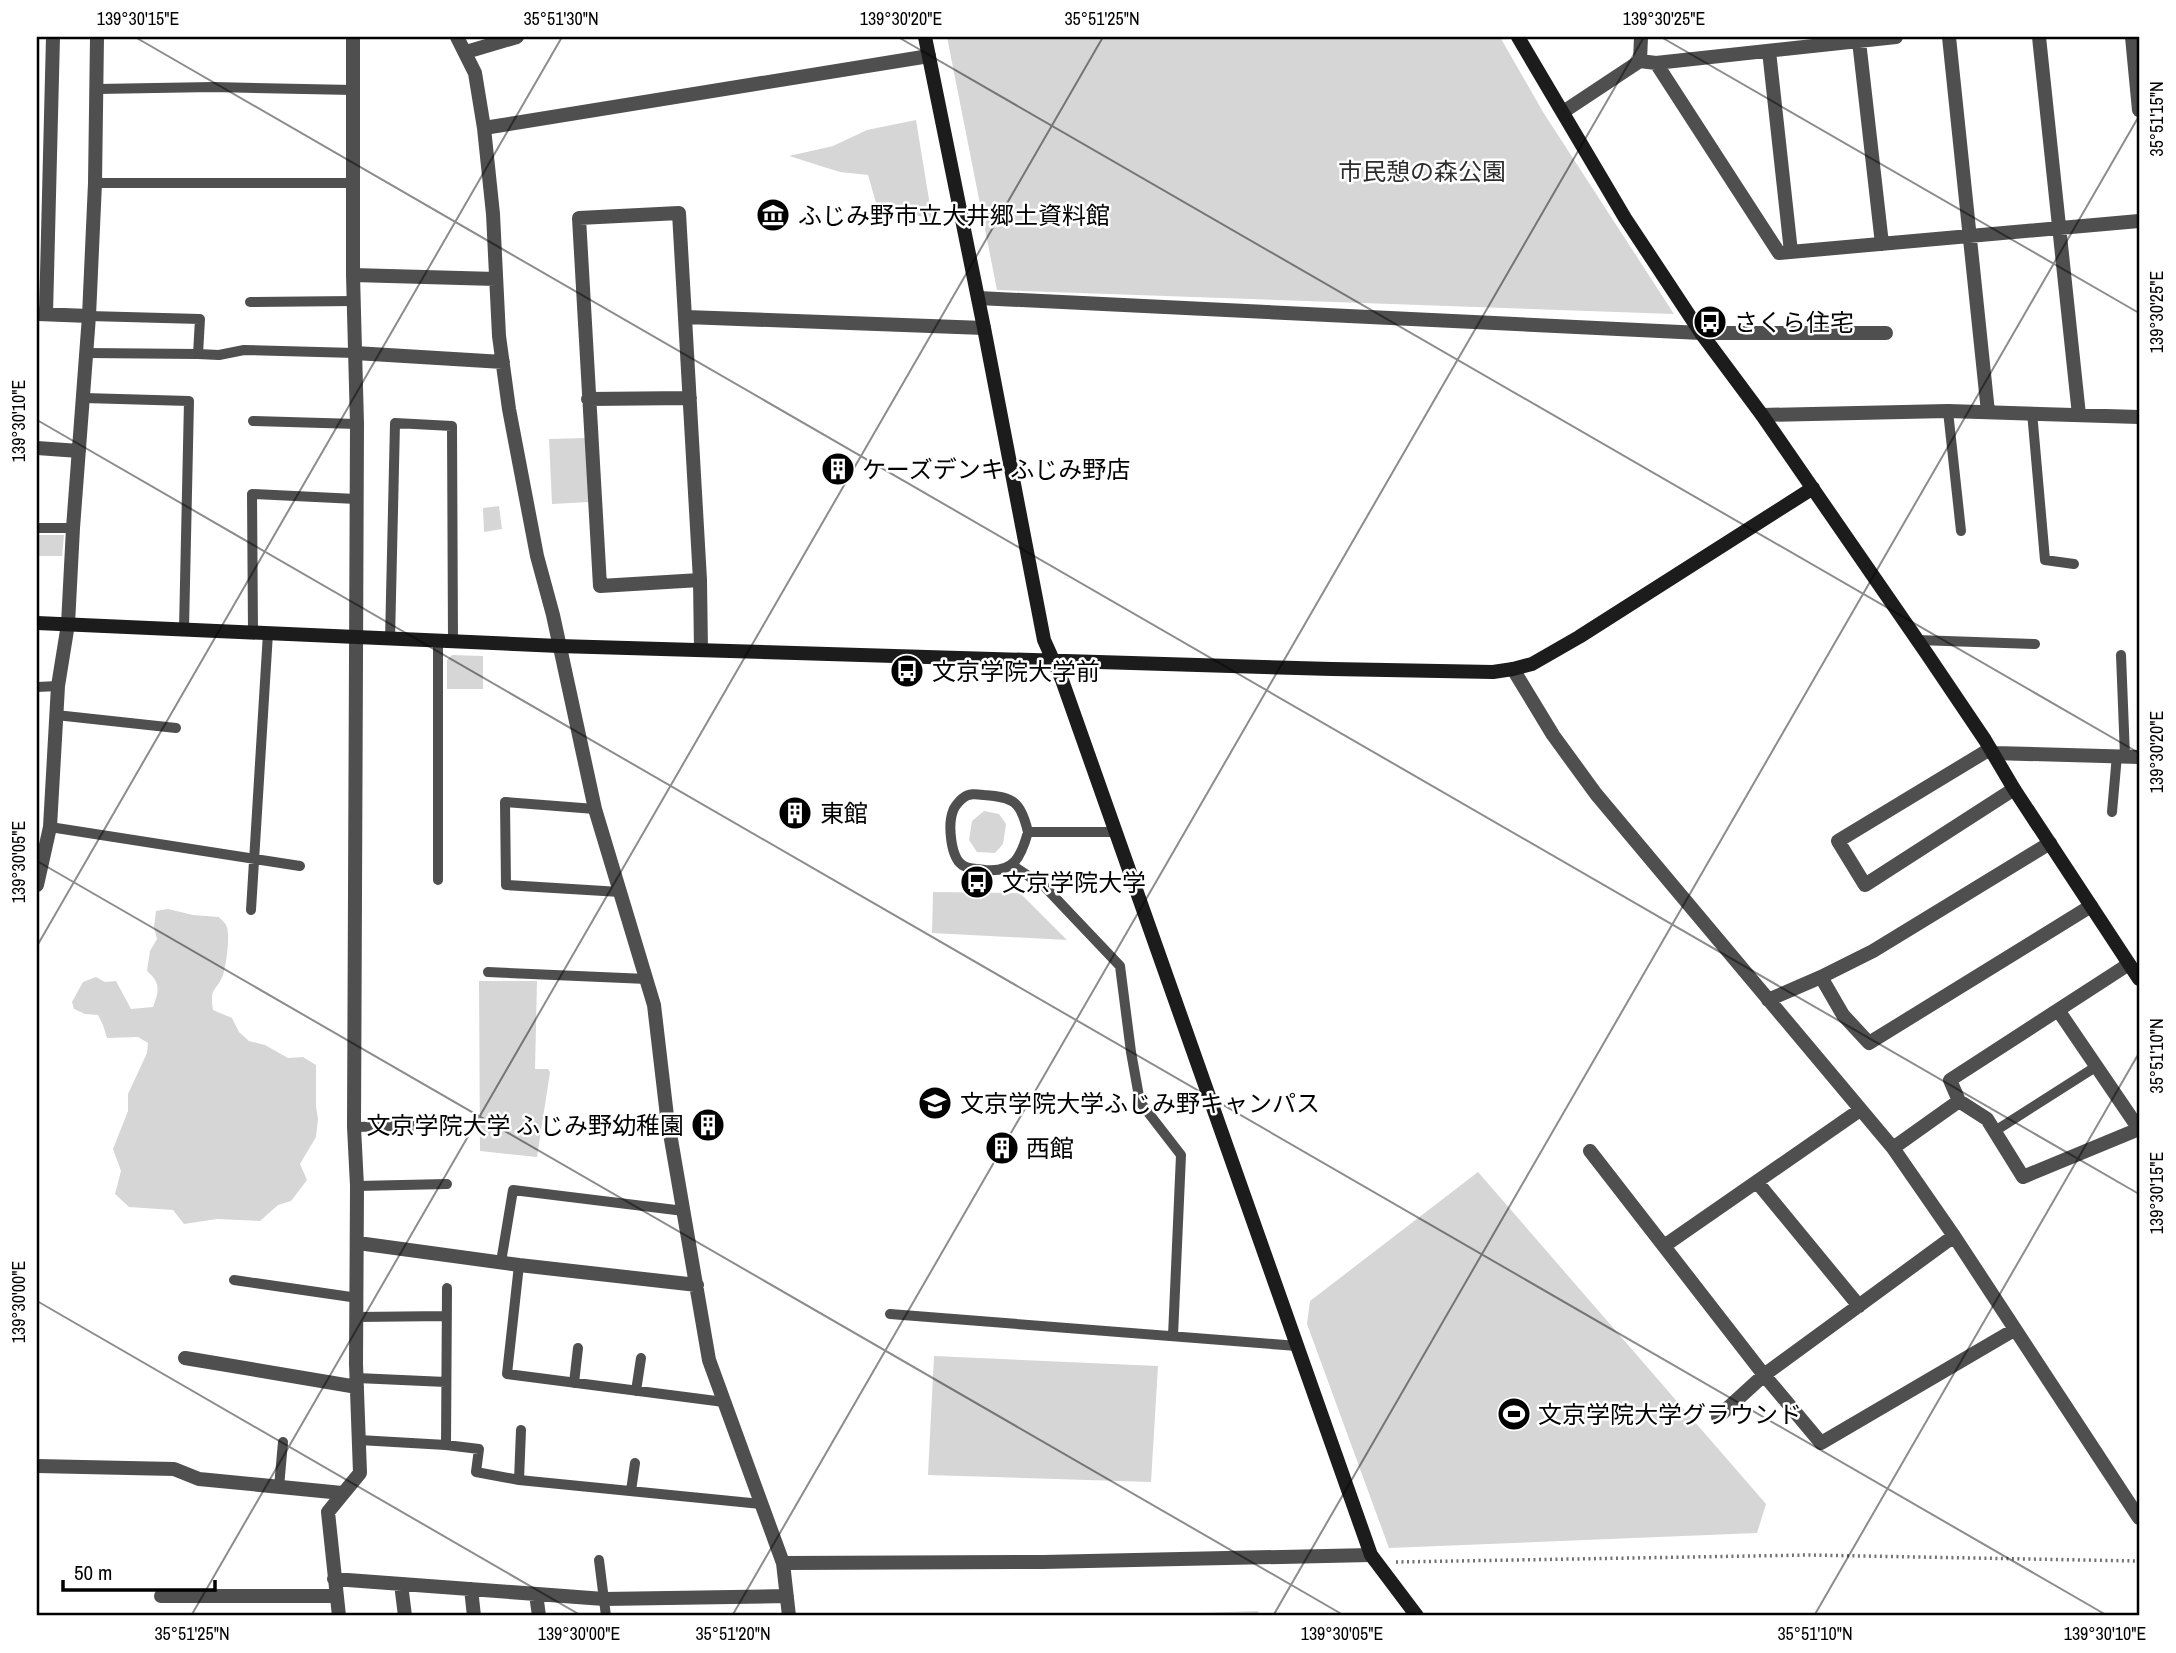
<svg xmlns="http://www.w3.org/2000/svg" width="2176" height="1653" font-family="'Archivo Narrow','Noto Sans JP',sans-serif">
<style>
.green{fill:#d6d6d6}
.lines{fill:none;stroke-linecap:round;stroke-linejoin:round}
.path{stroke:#717171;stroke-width:3.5;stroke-dasharray:2 3.5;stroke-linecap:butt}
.lane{stroke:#4f4f4f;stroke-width:10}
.street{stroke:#4f4f4f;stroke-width:14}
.secondary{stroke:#1c1c1c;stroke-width:14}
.ticks{fill:none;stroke:#000;stroke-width:2;stroke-opacity:0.45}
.labels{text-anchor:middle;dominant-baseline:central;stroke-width:5;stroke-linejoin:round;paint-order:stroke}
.park-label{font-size:24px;fill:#2d2d2d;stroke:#fff}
.poi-label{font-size:24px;fill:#000;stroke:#fff;text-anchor:start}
.neatline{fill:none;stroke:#000;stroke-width:2.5}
.ticks-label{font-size:18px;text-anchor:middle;fill:#000}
</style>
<rect width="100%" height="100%" fill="#fff"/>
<path class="green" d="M947 37H1500L1543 112 1674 314 997 290Z
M916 120 932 218 907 214 879 213 868 175 840 172 789 156 833 146 867 130Z
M585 438 589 502 552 504 549 439Z
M499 506 502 529 484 532 483 508Z
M37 535H64L62 556H37Z
M452 655 483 656V689H447V660Z
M984 811 999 814 1006 824 1003 844 995 853 977 852 969 840 972 821Z
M933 892 1020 893 1067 940 932 933Z
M168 909 193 915 219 917C221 920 225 922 226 925 231 933 226 966 223 975 217 991 209 987 213 1010L232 1018 239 1032 249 1041 265 1045 288 1058 303 1057 316 1065V1106L318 1119 316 1137 300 1164 307 1180 291 1201 278 1205 260 1221 217 1219 184 1224 173 1210 129 1207 115 1194 121 1171 113 1149 128 1111V1094L147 1053 148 1043 138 1037 107 1038 103 1025 98 1015 85 1014 74 1009 72 1002 83 982 96 977 105 982 116 981 131 1009 153 1007C159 991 161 983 147 971L150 951 157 939 154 927 156 911Z
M479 981H537L535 1069H548L550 1072 537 1157 480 1151Z
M1478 1172 1766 1504 1757 1533 1389 1548 1307 1324 1310 1301Z
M934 1356 1158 1366 1151 1482 928 1475Z
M1258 1611 1259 1616H1116Z"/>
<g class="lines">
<path class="path" d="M1396 1562 1809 1555 2139 1561"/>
<path class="lane" d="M97 89 213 87 353 90
M95 183H353
M250 302 354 301
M86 353 198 354 200 319 89 316
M198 354 219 355 244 350 355 353
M84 398 189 401 184 629
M1948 411 1961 531
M2032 412 2045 560 2074 564
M253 421 357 424
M37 528H73
M253 632 252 494 356 499
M390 640 395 423 452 426 453 641
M1917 640 2035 644
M2121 655 2125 756
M37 687 58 686
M56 715 176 728
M595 809 505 802 506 885 620 892
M2112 812 2117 755
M50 827 300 866
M1028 832C1021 802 1014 797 984 795 976 794 969 793 963 798 960 800 954 807 953 811 948 824 950 859 964 866 969 869 979 869 985 870 1014 873 1021 857 1028 832H1116
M1012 865 1045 887 1120 966 1131 1052 1140 1102 1181 1155 1173 1336
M438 880V641
M251 910 268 633
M488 972 647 979
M354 1127 447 1125
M1995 1131 2097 1066
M357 1186 447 1184
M501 1262 513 1190 684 1211
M519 1265 507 1374 724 1402
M234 1280 358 1298
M890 1314 1297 1346
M357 1317 446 1316
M357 1378 446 1382
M574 1383 578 1348
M636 1391 641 1358
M359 1440 446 1445 479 1449 476 1472 519 1480 761 1504
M446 1445 447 1288
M519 1480 521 1430
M279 1487 283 1442
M631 1491 635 1463
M599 1560 606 1616"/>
<path class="street" d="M457 37 475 73 484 128 493 214 499 336 509 409 537 556 553 615 595 809 654 1005 667 1116 709 1360 783 1563 789 1616
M1949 37 1988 412
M2039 37 2079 415
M2132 37 2139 110
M1859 41 1882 244
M1769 51 1791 252
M466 52 517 37
M1640 61 1656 63 1896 37
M1656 63 1779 253 2139 221
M1563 112 1640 61 1641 37
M484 128 929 56
M353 275 496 279
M978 298 1701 333H1886
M38 314 89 316
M46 314 53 37
M686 317 984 328
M355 353 503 362
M588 399 690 398
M1762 415 1948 411 2139 417
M37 448 79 451
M700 580 600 586 579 218 679 213 700 580 701 650
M1513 669 1553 735 1596 794 1893 1148 1954 1236 2139 1518
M1990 749 1838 841 1865 885 2014 789
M1993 753 2139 757
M37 885 50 827 58 686 68 624 73 528 89 316 95 183 97 37
M1821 977 1843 1015 1869 1043 2091 906
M1768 1000 1821 977 1873 951 2050 843
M2058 1010 2139 1129 2023 1177 1987 1119 1959 1101 1950 1080 2129 964
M1893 1148 1959 1101
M1590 1151 1764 1375 1821 1443 2014 1330
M1757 1182 1859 1306
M358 1243 519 1265 697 1285
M1664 1246 1860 1110
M185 1358 357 1387
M1718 1417 1764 1375 1954 1236
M37 1466 174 1469 199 1479 342 1493
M783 1563 1043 1562 1371 1555
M334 1579 604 1599 787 1596
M401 1584 405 1616
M471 1589 474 1616
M536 1594 539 1616
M161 1596H337
M339 1616 328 1512 360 1473 356 1364 357 1186 354 1127 357 424 353 275V37"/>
<path class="secondary" d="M925 37 984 328 1044 640 1062 680 1371 1555 1417 1616
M1518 37 1625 218 1701 333 1762 415 1927 654 1985 740 2014 789 2139 979
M37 623 559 646 1332 669 1493 672 1513 669 1532 664 1579 637 1813 488"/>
</g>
<path class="ticks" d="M135 37 2139 1194M898 37 2139 753M1661 37 2139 313M37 420 2108 1616M37 861 1345 1616M37 946 562 37M37 1301 582 1616M191 1616 1103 37M732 1616 1644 37M1273 1616 2139 116M1814 1616 2139 1053"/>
<defs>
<symbol id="museum-disc" viewBox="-11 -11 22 22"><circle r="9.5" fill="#000" stroke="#fff"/><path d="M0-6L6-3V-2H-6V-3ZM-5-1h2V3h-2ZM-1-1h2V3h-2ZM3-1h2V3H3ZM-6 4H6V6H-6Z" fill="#fff"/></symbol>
<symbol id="bus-disc" viewBox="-11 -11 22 22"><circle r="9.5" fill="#000" stroke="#fff"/><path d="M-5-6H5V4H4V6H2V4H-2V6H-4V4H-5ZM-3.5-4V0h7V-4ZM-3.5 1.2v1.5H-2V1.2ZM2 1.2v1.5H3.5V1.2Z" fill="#fff"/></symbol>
<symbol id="building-disc" viewBox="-11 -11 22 22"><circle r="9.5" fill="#000" stroke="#fff"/><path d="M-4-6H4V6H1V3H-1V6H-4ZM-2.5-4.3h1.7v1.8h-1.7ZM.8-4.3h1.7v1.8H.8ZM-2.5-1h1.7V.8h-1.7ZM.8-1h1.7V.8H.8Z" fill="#fff"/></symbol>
<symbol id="university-disc" viewBox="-11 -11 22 22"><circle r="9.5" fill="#000" stroke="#fff"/><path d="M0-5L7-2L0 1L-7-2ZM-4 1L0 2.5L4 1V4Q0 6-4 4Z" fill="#fff"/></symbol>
<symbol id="stadium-disc" viewBox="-11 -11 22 22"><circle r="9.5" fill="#000" stroke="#fff"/><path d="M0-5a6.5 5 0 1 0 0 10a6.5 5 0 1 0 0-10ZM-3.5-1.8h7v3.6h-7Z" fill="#fff"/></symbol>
</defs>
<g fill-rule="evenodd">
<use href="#museum-disc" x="754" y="196" width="38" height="38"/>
<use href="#bus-disc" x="1691" y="303" width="38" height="38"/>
<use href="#building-disc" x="819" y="450" width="38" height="38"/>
<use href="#bus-disc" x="888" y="652" width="38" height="38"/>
<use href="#building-disc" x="776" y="794" width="38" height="38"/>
<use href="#bus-disc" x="958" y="863" width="38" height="38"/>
<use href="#university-disc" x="916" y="1084" width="38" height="38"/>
<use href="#building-disc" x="689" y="1106" width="38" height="38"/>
<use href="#building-disc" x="983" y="1129" width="38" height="38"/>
<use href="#stadium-disc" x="1495" y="1395" width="38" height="38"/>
</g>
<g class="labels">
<g class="park-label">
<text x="1422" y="171">市民憩の森公園</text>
</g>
<g class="poi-label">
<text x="798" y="215">ふじみ野市立大井郷土資料館</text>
<text x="1734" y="322">さくら住宅</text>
<text x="862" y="469">ケーズデンキ ふじみ野店</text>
<text x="932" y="671">文京学院大学前</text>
<text x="820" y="813">東館</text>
<text x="1002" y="882">文京学院大学</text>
<text x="960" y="1103">文京学院大学ふじみ野キャンパス</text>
<text x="684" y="1125" text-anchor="end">文京学院大学 ふじみ野幼稚園</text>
<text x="1026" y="1148">西館</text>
<text x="1538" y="1414">文京学院大学グラウンド</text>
</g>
</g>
<rect width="2176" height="1653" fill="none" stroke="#ffffff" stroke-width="77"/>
<path d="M63 1580v10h152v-10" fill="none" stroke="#000000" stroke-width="3.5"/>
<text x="74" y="1580" font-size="21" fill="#000000" stroke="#ffffff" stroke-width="5" paint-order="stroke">50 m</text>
<rect x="38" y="38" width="2100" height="1576" class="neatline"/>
<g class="ticks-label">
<text x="138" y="25">139°30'15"E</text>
<text x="561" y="25">35°51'30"N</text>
<text x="901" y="25">139°30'20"E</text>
<text x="1102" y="25">35°51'25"N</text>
<text x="1664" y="25">139°30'25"E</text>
<text transform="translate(2157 119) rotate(-90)" y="6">35°51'15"N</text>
<text transform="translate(2157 312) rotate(-90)" y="6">139°30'25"E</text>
<text transform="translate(19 421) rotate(-90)" y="6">139°30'10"E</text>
<text transform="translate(2157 752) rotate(-90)" y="6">139°30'20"E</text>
<text transform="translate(19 862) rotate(-90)" y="6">139°30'05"E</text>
<text transform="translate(2157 1056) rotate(-90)" y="6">35°51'10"N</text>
<text transform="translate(2157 1193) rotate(-90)" y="6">139°30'15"E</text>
<text transform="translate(19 1302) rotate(-90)" y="6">139°30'00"E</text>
<text x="192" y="1640">35°51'25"N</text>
<text x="579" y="1640">139°30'00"E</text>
<text x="733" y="1640">35°51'20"N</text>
<text x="1342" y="1640">139°30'05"E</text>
<text x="1815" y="1640">35°51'10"N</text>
<text x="2105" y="1640">139°30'10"E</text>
</g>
</svg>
